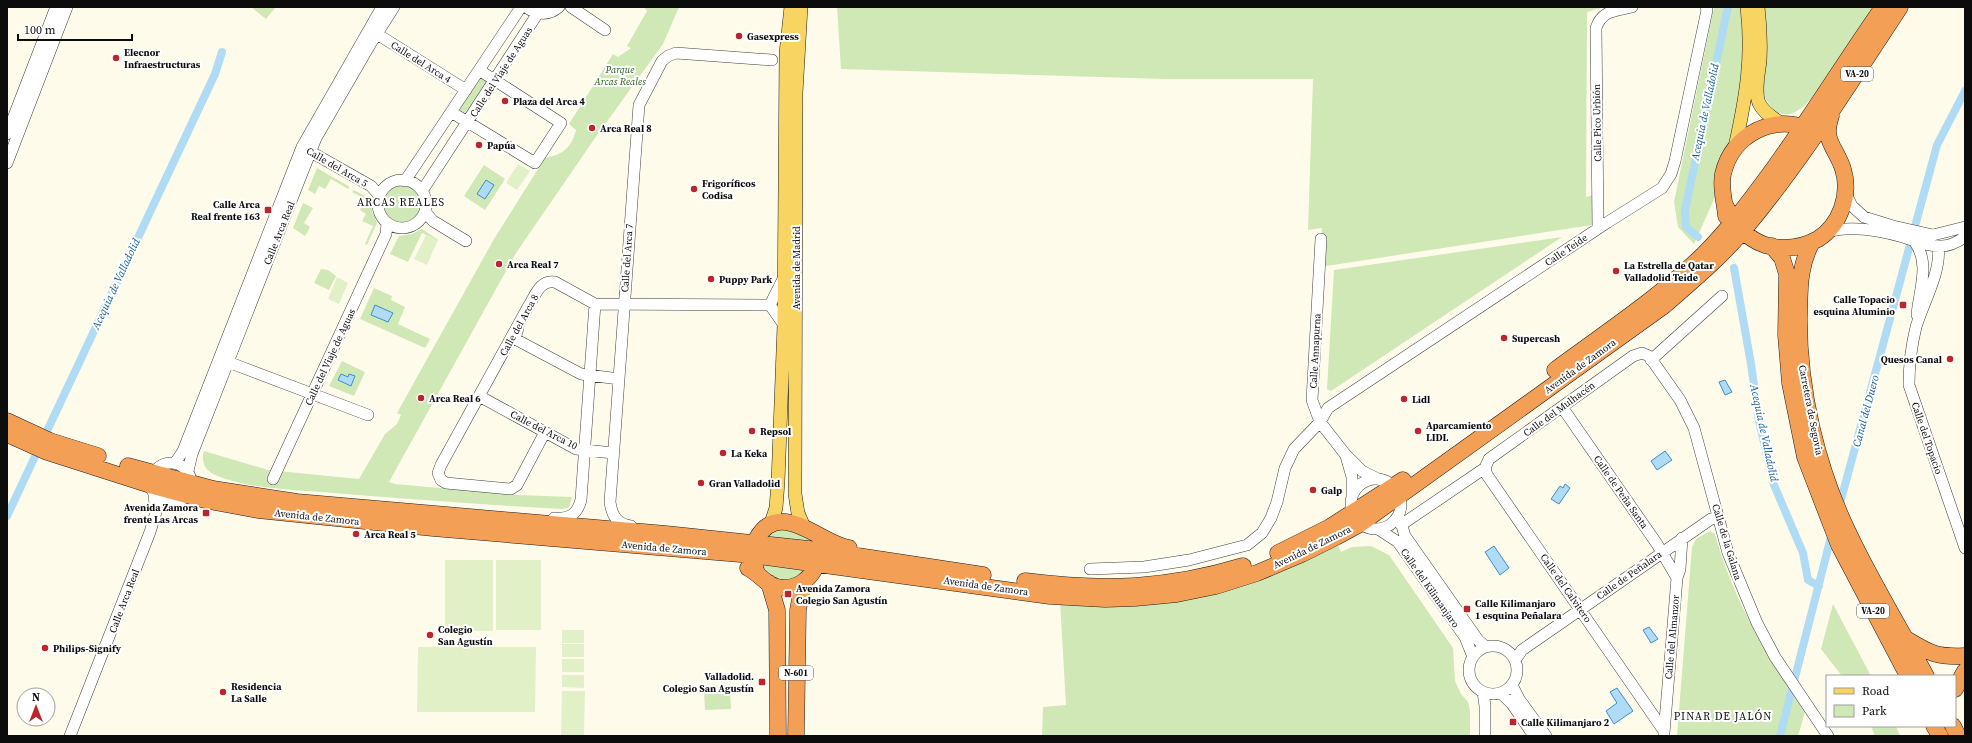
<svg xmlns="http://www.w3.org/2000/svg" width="1972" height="743" font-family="'Source Serif 4',serif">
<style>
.green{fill:#cfe8b6}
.pitch{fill:#e1f0c7}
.water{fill:#b0dbf5;stroke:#388fcc}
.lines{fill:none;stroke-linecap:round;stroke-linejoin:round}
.canal{stroke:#b0dbf5;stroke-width:8}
.minor-casing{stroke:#3f3f3f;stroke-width:12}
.major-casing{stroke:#1d1d1d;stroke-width:14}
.highway-casing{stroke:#1d1d1d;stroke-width:17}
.minor{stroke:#fff;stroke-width:11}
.major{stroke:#f8d562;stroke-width:13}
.highway{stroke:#f39f55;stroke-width:16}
.poi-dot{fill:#bb252b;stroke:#fff;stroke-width:1.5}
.labels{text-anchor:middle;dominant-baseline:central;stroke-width:4;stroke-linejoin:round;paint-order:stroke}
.shield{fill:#fff;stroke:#555;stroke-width:1}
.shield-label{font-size:9px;font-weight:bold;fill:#0c0c0c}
.poi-label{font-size:10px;font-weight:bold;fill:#0c0c0c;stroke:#fff;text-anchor:start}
.street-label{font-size:10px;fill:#0c0c0c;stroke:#fff}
.park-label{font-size:10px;font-style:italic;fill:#2b631d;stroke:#fff}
.water-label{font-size:11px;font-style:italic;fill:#17609c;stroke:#fff}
.neighbourhood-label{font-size:11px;letter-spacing:1px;fill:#0c0c0c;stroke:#fff}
</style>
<rect width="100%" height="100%" fill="#fffbeb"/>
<path class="green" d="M251 7H276L266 19Z
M644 7H679L663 44 595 138 516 253 389 482 395 484 518 495 572 497 569 507 563 509C486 505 409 499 333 493 297 490 245 489 213 474 204 469 201 460 204 451L268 470 359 479 385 434 397 424 401 415 397 413 494 239 545 158C564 154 571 148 576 130L569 124 613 54 618 57 631 48 627 46 647 11Z
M837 7H1604L1587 12 1586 197 1597 194 1598 224 1320 267 1322 228 1308 230 1313 79H1165L841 69Z
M1714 7H1740L1745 58 1734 128 1718 172 1715 197 1694 244 1678 227 1674 202Z
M1763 7H1874C1859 29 1844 51 1829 73 1820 86 1811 103 1797 111 1781 121 1768 108 1764 93Z
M481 75 490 80 467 114 458 109Z
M484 165 505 179 485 210 464 196Z
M317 168 350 187 348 189 331 179 325 189 319 186 315 194 308 190Z
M382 204a20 20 0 1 1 40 0a20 20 0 1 1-40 0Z
M354 190 371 199 372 211 377 223 367 245 365 244 373 226 362 221 366 214 360 210 365 199 352 192Z
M303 203 313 208 304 223 310 227 305 236 293 228Z
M422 229 440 241 422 233 408 262 390 254 399 236 412 234Z
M1562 237 1331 391 1327 389 1334 270Z
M321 269 328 270 336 276 329 290 314 283Z
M374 288 392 296 391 300 405 307 398 324 430 339 425 348 360 319Z
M342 361 365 372 354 396 329 386Z
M780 527 806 536 811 546 763 540 765 536Z
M1710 531 1715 534C1733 600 1767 656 1805 712L1798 736H1677L1692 547 1696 539Z
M1337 543 1341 552 1352 547 1371 546 1389 555 1453 648 1455 681 1461 694 1468 702 1470 711V736H1042L1043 707 1066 705 1060 601 1150 602Z
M761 560 810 565C797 586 767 586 761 560Z
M1833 604 1871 676H1842L1821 649Z
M730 690 731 709 705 710 704 691Z
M1871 726H1896L1900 736H1875Z"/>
<path class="pitch" d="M518 164 530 171 517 190 506 183Z
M426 235 438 240 427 265 414 259Z
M337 277 348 283 339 304 328 299Z
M445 560H493V631H445Z
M496 560H541V630H496Z
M562 630H584V643H562Z
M562 644H584V657H562Z
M418 647H536L535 712H417Z
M562 659H584V672H562Z
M562 675H584V688L562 687Z
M562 691H585L584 736H561Z"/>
<path class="water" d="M486 180 494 185 485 199 477 194Z
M375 305 393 313 388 322 371 315Z
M341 374 348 377 349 374 355 376 351 386 338 380Z
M1725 380 1732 392 1725 395 1719 382Z
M1665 451 1672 460 1657 470 1651 461Z
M1565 484 1570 488 1559 504 1551 499 1560 486 1563 488Z
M1494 546 1509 568 1500 575 1485 552Z
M1649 627 1658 639 1651 643 1643 630Z
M1617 688 1633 711 1614 724 1606 711 1617 703 1610 692Z"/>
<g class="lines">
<path class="canal" d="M1698 237 1686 227 1685 210 1728 7
M1734 268 1751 364 1759 421 1774 485 1803 553 1808 580 1819 586
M1839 507 1937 145 1965 91
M7 516 215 74 222 52
M1780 736 1832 533"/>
<defs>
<path id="minor" d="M526 7C536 15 549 16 559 7
M571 7 605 30
M377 34 466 90
M451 112 535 163 561 123 479 70
M7 134 56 7
M304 148 371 186 379 195
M7 163 67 7
M378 204a24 24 0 1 1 48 0a24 24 0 1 1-48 0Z
M405 181 521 7
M422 191 538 13
M1846 194 1852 206 1864 217 1893 226 1933 235 1965 227
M425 212 433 221 466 241
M1598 228 1596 28C1602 10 1615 11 1632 7
M1827 232C1851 225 1879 230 1903 237 1915 241 1930 247 1942 246 1950 246 1959 241 1965 237
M1321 239 1312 400 1320 422 1345 454 1362 471 1380 480
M1914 241C1931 263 1919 290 1917 315
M1938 246C1942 271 1923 303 1916 327 1911 347 1909 365 1909 385L1965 548
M770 305 784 277
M770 305 784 325
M518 328 515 339 581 374 619 379
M1651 360 1722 296
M228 362 368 415
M479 396 576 449 613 453
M1562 407 1657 544 1677 578
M545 432 517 485 511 489 446 483 441 480 438 473 441 465 528 307C535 296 540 279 555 282L595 304 770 305
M1346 456 1352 477V496
M151 483a20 20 0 1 1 40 0a20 20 0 1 1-40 0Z
M175 463 183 451 302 147 382 7
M188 471 192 454 295 191 316 138 371 43 394 7
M273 479 386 234 387 223
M1351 504a25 25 0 1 1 50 0a25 25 0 1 1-50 0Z
M1399 516 1405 536 1478 640 1486 647
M554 518C569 519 577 515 581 500L595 304
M1401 525 1485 468
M631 526C617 524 612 516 610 502L639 105 662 61 668 56 676 53 772 60
M1378 529 1398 542 1465 637 1473 657
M1090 569 1144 567 1189 560 1247 545 1262 533 1271 518 1277 502 1285 468 1294 449 1320 422 1328 408 1608 222 1662 188 1671 174 1675 161 1707 10 1706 7
M1469 670a24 24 0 1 1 48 0a24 24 0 1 1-48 0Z
M1515 660 1522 650 1711 519 1718 517
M1512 685 1519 699 1546 736
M1483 692 1485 706V736
M1501 693 1512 704 1534 736
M1664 731 1487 475 1485 468 1489 459 1633 356 1642 353 1649 356 1680 400 1694 428 1728 553 1757 623 1775 657 1828 736
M1664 733 1677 578 1680 569 1682 538
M70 736 150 532 156 512 154 495"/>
<path id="major" d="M801 7 796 93 795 494 798 513 804 527
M1758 7C1760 24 1761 42 1760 60 1759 73 1754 90 1759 103 1763 112 1774 119 1782 124
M1735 147C1746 97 1753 58 1747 7
M770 526 776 508 778 482 784 325 786 53 791 7"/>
<path id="highway" d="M1725 205C1734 223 1745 238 1765 245 1783 250 1802 248 1818 239 1840 225 1851 195 1843 169 1836 147 1822 141 1831 116
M1726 216C1725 202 1720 188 1723 174 1732 134 1774 113 1811 130
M1812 242C1798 268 1800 291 1799 319 1799 392 1817 467 1848 532 1871 581 1900 628 1926 676
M1772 246 1782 258 1787 274 1786 335 1790 383 1805 457 1839 545 1908 676
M1555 370C1605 333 1658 298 1703 255 1730 228 1752 198 1774 168 1812 115 1846 60 1883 7
M7 421 50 441 98 456
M7 434 47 452 150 485 209 501 258 510 433 528 752 555 1050 596 1105 599 1135 598 1177 594 1216 586 1257 573 1302 554 1336 537 1360 524 1665 305C1691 282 1719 259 1742 232 1801 162 1850 83 1900 7
M128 466 213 489 297 502 666 534 818 550 983 575
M1278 553 1330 527 1403 480
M748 568C756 572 761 578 768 583 791 597 819 578 818 553
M757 573C752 561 751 550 757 538 780 498 821 544 849 548
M1025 581C1104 591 1167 589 1243 566
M769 583 777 610 778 736
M1908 640C1931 654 1937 657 1965 656
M1955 689 1965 671
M1934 726 1940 736
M1953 726 1958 736
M796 736 798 610 803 583"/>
</defs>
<use href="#minor" class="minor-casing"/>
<use href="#major" class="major-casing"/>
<use href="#highway" class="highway-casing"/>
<use href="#minor" class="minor"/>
<use href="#major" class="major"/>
<use href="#highway" class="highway"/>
</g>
<g class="poi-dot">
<circle cx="739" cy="36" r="4"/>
<circle cx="116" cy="58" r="4"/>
<circle cx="505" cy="101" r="4"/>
<circle cx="592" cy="128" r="4"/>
<circle cx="479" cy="145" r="4"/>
<circle cx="694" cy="189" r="4"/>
<rect x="264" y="206" width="8" height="8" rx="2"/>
<circle cx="499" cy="264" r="4"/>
<circle cx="1616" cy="271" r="4"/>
<circle cx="711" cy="279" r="4"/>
<rect x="1899" y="301" width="8" height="8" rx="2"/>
<circle cx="1504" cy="338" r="4"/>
<circle cx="1950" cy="359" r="4"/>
<circle cx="421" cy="398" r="4"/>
<circle cx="1404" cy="399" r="4"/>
<circle cx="752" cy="431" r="4"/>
<circle cx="1418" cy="431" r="4"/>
<circle cx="723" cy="453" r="4"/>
<circle cx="701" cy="483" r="4"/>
<circle cx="1313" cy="490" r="4"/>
<rect x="202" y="509" width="8" height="8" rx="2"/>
<circle cx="356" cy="534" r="4"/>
<rect x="784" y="590" width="8" height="8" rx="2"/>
<rect x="1463" y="605" width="8" height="8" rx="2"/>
<circle cx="430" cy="635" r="4"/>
<circle cx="45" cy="648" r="4"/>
<rect x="758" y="678" width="8" height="8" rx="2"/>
<circle cx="223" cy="692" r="4"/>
<rect x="1509" y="718" width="8" height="8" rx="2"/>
</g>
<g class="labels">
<g class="shield">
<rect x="1841" y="67" width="32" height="14" rx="3"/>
<rect x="1857" y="604" width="32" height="14" rx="3"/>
<rect x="779" y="666" width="34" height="14" rx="3"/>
</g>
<g class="shield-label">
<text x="1857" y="74">VA-20</text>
<text x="1873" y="611">VA-20</text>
<text x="796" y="673">N-601</text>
</g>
<g class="poi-label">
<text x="747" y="36">Gasexpress</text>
<text x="124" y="52">Elecnor<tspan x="124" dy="12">Infraestructuras</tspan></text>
<text x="513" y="101">Plaza del Arca 4</text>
<text x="600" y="128">Arca Real 8</text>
<text x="487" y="145">Papúa</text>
<text x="702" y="183">Frigoríficos<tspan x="702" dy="12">Codisa</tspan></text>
<text x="260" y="204" text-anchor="end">Calle Arca<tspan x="260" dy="12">Real frente 163</tspan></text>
<text x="507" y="264">Arca Real 7</text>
<text x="1624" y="265">La Estrella de Qatar<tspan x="1624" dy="12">Valladolid Teide</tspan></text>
<text x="719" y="279">Puppy Park</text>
<text x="1895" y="299" text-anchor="end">Calle Topacio<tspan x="1895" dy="12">esquina Aluminio</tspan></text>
<text x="1512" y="338">Supercash</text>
<text x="1942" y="359" text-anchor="end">Quesos Canal</text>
<text x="429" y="398">Arca Real 6</text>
<text x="1412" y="399">Lidl</text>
<text x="1426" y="425">Aparcamiento<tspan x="1426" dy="12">LIDL</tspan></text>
<text x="760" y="431">Repsol</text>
<text x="731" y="453">La Keka</text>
<text x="709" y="483">Gran Valladolid</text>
<text x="1321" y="490">Galp</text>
<text x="198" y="507" text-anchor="end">Avenida Zamora<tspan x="198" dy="12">frente Las Arcas</tspan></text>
<text x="364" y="534">Arca Real 5</text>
<text x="796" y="588">Avenida Zamora<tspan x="796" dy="12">Colegio San Agustín</tspan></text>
<text x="1475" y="603">Calle Kilimanjaro<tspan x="1475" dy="12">1 esquina Peñalara</tspan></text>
<text x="438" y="629">Colegio<tspan x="438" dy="12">San Agustín</tspan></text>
<text x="53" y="648">Philips-Signify</text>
<text x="754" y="676" text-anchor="end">Valladolid.<tspan x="754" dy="12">Colegio San Agustín</tspan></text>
<text x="231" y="686">Residencia<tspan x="231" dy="12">La Salle</tspan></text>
<text x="1521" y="722">Calle Kilimanjaro 2</text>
</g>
<g class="street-label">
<text transform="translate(421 62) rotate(32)">Calle del Arca 4</text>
<text transform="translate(501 72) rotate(-57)">Calle del Viaje de Aguas</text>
<text transform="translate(1597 123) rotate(-91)">Calle Pico Urbión</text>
<text transform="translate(337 167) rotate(30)">Calle del Arca 5</text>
<text transform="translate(279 233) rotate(-68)">Calle Arca Real</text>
<text transform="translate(1566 250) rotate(-34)">Calle Teide</text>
<text transform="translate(627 258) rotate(-86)">Calle del Arca 7</text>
<text transform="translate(796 268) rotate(-90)">Avenida de Madrid</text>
<text transform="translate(519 325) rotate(-61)">Calle del Arca 8</text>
<text transform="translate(1315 351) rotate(-87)">Calle Annapurna</text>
<text transform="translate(330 357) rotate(-65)">Calle del Viaje de Aguas</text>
<text transform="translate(1580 366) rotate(-36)">Avenida de Zamora</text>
<text transform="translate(1559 409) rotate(-36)">Calle del Mulhacén</text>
<text transform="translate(1811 410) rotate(79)">Carretera de Segovia</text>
<text transform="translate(544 430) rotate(27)">Calle del Arca 10</text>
<text transform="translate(1927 438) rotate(71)">Calle del Topacio</text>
<text transform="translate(1621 492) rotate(55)">Calle de Peña Santa</text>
<text transform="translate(317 517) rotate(6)">Avenida de Zamora</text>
<text transform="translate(1727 542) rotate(73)">Calle de la Galana</text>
<text transform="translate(1312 547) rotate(-26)">Avenida de Zamora</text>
<text transform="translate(664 548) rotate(5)">Avenida de Zamora</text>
<text transform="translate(1629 575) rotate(-35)">Calle de Peñalara</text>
<text transform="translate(986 586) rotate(8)">Avenida de Zamora</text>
<text transform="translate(1430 588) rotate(55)">Calle del Kilimanjaro</text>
<text transform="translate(1566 588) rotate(55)">Calle del Calvitero</text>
<text transform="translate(124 601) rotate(-69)">Calle Arca Real</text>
<text transform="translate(1672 637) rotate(-85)">Calle del Almanzor</text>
</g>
<g class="park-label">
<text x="620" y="69">Parque<tspan x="620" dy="12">Arcas Reales</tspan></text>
</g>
<g class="water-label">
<text transform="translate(1705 112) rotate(-78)">Acequia de Valladolid</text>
<text transform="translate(116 284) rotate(-65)">Acequia de Valladolid</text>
<text transform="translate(1866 411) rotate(-75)">Canal del Duero</text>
<text transform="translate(1764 433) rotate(78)">Acequia de Valladolid</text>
</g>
<g class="neighbourhood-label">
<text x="401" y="202">ARCAS REALES</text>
<text x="1723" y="716">PINAR DE JALÓN</text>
</g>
</g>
<rect width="1972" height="743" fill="none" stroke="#0c0c0c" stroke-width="16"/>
<rect x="1826" y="675" width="130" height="52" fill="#ffffff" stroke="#9e9e9e"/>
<rect x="1834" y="688" width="20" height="6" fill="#f8d562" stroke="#9e9e9e"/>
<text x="1862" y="695" font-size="12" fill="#0c0c0c">Road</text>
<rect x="1834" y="705" width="20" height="12" fill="#cfe8b6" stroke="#9e9e9e"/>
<text x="1862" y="715" font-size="12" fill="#0c0c0c">Park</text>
<g transform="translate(36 707)"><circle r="19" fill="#ffffff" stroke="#9e9e9e"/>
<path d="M0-3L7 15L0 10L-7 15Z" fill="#bb252b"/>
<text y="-6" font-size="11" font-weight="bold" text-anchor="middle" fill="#0c0c0c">N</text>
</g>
<path d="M18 34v6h114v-6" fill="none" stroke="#0c0c0c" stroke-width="2"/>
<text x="24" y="34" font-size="12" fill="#0c0c0c" stroke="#ffffff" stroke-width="3" paint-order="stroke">100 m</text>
</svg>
